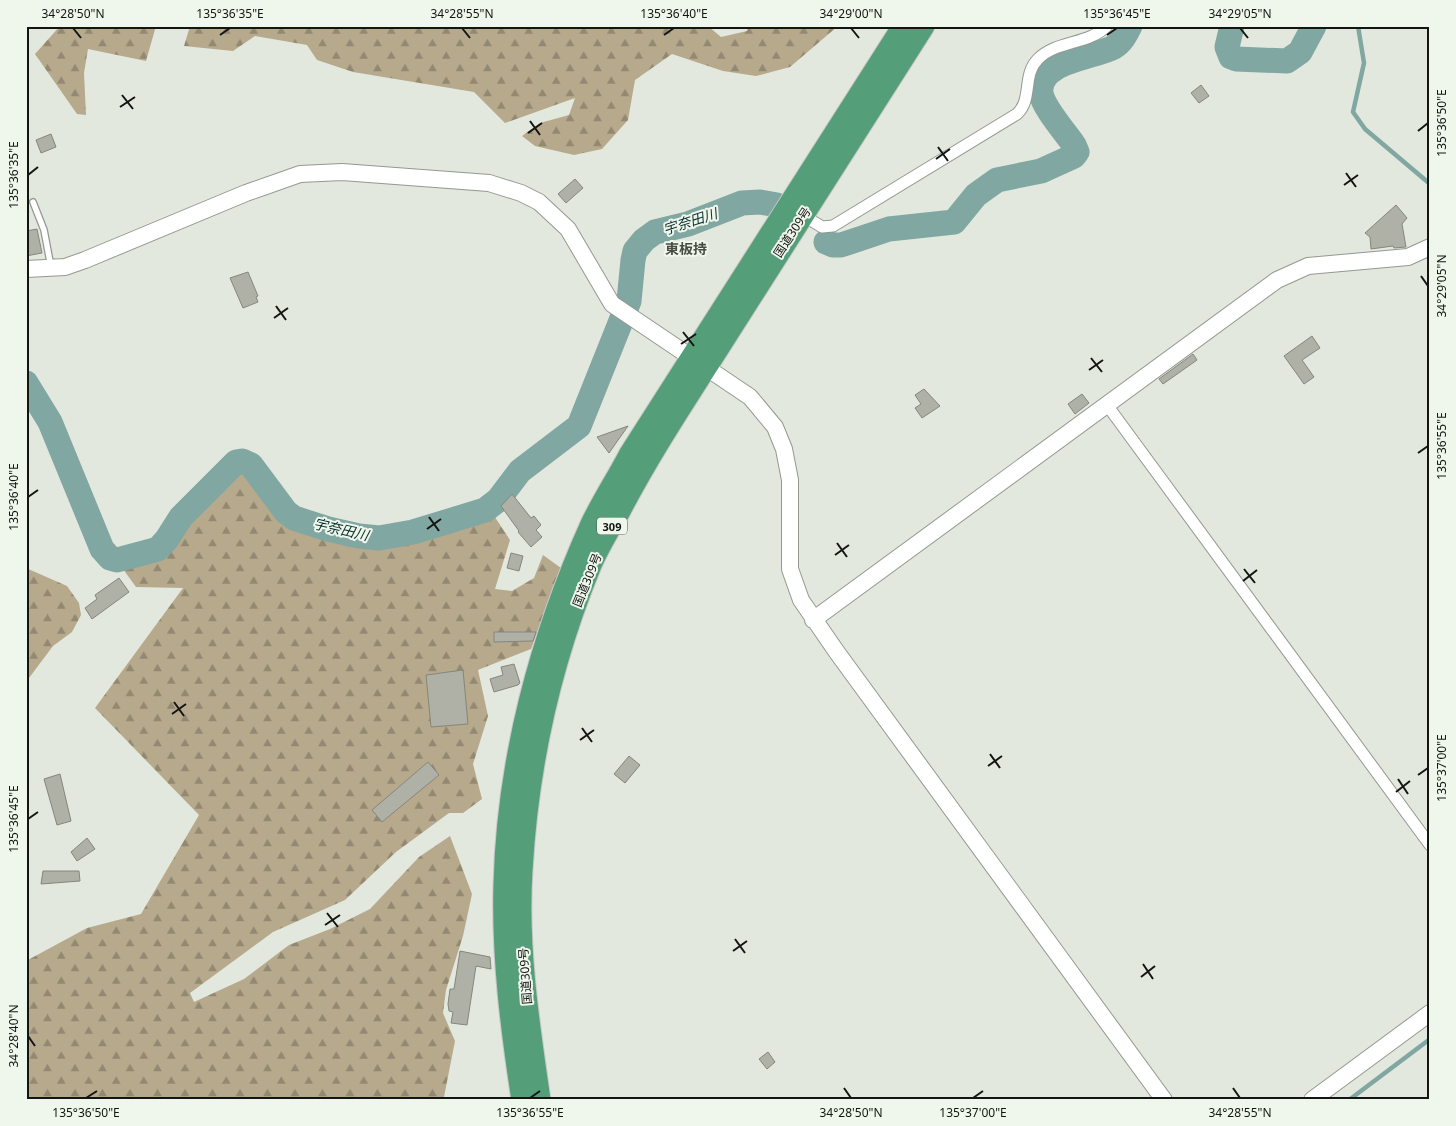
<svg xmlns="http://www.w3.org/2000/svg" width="1456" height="1126" font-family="'Noto Sans','Noto Sans JP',sans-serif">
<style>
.forest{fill:url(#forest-firs)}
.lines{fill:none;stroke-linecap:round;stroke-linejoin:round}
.stream{stroke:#80a7a1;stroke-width:4.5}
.river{stroke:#80a7a1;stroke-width:25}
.building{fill:#afb0a6;stroke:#85867c}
.lane-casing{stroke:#939990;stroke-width:8}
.street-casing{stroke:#939990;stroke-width:13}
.secondary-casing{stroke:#939990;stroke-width:18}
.highway-casing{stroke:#c6c7c6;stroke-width:23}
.lane{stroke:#fff;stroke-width:5.5}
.street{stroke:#fff;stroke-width:11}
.secondary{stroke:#fff;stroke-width:16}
.highway{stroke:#549e79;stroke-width:21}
.ticks{fill:none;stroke:#121511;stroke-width:2}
.labels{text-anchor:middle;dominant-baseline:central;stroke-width:4;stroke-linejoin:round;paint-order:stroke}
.shield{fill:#eff6ec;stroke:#545853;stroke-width:1}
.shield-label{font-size:11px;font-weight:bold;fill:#121511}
.street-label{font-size:12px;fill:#121511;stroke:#eff6ec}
.water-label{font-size:14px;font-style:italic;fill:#08302c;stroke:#eff6ec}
.neighbourhood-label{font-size:14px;font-weight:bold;fill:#464b43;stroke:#eff6ec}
.neatline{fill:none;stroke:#121511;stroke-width:2}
.ticks-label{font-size:12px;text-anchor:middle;fill:#121511}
</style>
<defs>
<pattern id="forest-firs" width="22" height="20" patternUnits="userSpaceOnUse" patternTransform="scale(1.25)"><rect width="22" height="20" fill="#b7a98c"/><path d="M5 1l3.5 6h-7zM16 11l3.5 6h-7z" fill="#938871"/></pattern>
</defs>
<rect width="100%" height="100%" fill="#e2e8de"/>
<path class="forest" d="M60 26H156L146 61 88 49 84 73 86 115 77 114 35 54Z
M190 26H708L721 37 747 31 749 26H838L790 67 756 76 723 71 672 54 635 80 628 120 602 149 574 155 535 146 522 136 540 123 569 115 575 98 505 123 474 92 353 72 317 60 307 45 255 36 233 51 184 46Z
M240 462 254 463 292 510 352 532 385 537 450 519 485 502 510 540 495 589 512 591 534 578 543 555 561 568 531 649 478 670 488 716 473 764 482 799 463 813H449L396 852 345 900 273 932 190 993 194 1002 244 979 289 945 330 929 370 909 419 857 450 836 472 894 463 936 446 990 443 1013 455 1041 444 1097 442 1100H26V961L87 928 141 914 199 815 95 708 183 588 136 587 120 565 129 558C195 564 200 470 240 462Z
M26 568 67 586 79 603 81 615 72 632 53 646 26 682Z"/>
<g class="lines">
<path class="stream" d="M1358 26 1364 63 1353 112 1365 129 1430 184
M1349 1100 1430 1039"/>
<path class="river" d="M1232 26 1227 47 1231 57 1236 59 1287 61 1300 52 1314 26
M826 242 833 245H841L889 229 954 222 976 195 997 180 1041 171 1074 156 1077 152 1074 145C1065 132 1043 107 1041 93 1037 61 1094 58 1114 47 1122 42 1126 34 1130 26
M26 383 50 422 102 549 110 558 117 560 158 549 167 539 181 517 236 462 242 461 251 465 286 512 294 518 328 529 359 536 379 538 413 532 485 510 498 500 520 471 579 426 629 301 633 260 635 251 644 240 655 232 688 224 742 203 760 202 777 205"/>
</g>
<path class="building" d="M1201 85 1209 96 1199 103 1191 93Z
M51 134 56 147 41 153 36 140Z
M575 179 583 188 566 203 558 194Z
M1396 205 1407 218 1402 224 1406 247 1394 248 1393 246 1371 249 1370 237 1365 233Z
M37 229 42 253 26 256V231Z
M248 272 258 296 256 297 258 302 243 308 230 278Z
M1312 336 1320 348 1302 360 1314 377 1304 384 1284 356Z
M1193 354 1197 360 1163 384 1159 379Z
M924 389 940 406 922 418 915 408 921 404 915 395Z
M1082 394 1089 403 1075 414 1068 404Z
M628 426 609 453 597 437Z
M512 494 531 518 534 516 541 525 536 530 542 537 531 547 518 532 519 531 501 506Z
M511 553 523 556 519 571 507 568Z
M119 578 129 592 92 619 85 608 97 599 95 595Z
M494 632H536L533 641 494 642Z
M514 664 520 683 518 685 494 692 490 679 503 675 501 667Z
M463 670 468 724 431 727 426 675Z
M629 756 640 765 625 783 614 774Z
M428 762 439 775 382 822 372 810Z
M60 774 71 821 57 825 44 779Z
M87 838 95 849 77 861 71 852Z
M43 871H79L80 881 41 884Z
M460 951 490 957 491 969 476 966 467 1025 451 1023 453 1012 449 1011 448 1004 450 989H454Z
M768 1052 775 1062 767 1069 759 1059Z"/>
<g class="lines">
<defs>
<path id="lane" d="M33 202 44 230 51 267"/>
<path id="street" d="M801 214 822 227 833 226 1017 114C1033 99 1022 75 1038 59 1057 40 1088 45 1107 26
M1107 405 1430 845"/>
<path id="secondary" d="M26 269 65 267 85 260 246 193 300 174 342 172 489 183 521 193 539 202 568 229 612 304 750 397 775 427 784 449 790 480V569L801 600 836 651 1164 1100
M813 620 1277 280 1308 266 1408 257 1430 247
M1312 1100 1430 1013"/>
<path id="highway" d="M522 1100C511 1029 502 957 504 885 507 761 540 637 591 524 602 501 617 478 629 455L903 26
M540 1100C529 1024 517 947 522 870 528 766 551 662 591 565 599 547 609 530 619 513 649 455 685 401 720 346 788 239 856 133 924 26"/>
</defs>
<use href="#lane" class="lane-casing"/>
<use href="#street" class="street-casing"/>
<use href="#secondary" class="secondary-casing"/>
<use href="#highway" class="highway-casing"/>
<use href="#lane" class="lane"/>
<use href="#street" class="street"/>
<use href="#secondary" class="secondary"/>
<use href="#highway" class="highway"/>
</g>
<path class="ticks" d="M73 28 81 38M462 28 470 38M851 28 859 38M1240 28 1248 38M220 35 230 28M664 35 674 28M1107 35 1117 28M122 95 133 109M120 107 135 97M530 121 540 135M1418 131 1428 123M528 133 542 123M938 147 948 161M936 159 950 149M1346 173 1356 187M28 175 38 167M1344 185 1358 175M1421 276 1428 286M276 306 286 320M274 318 288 308M683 332 694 346M681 344 696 334M1091 358 1102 372M1089 370 1103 360M1418 453 1428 446M28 497 38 490M429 517 439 531M427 529 441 519M837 543 847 557M835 555 849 545M1244 569 1255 583M1243 581 1257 570M174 702 184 716M172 714 186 704M582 728 592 742M580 740 594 730M990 754 1000 768M988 766 1002 756M1418 775 1428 768M1398 779 1408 794M1396 792 1410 781M28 819 38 812M327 913 338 927M325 925 340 915M735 939 745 953M733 951 747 941M1143 964 1153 979M1141 977 1155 966M28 1036 35 1046M844 1088 851 1098M1233 1088 1240 1098M86 1098 97 1091M530 1098 540 1091M973 1098 983 1091"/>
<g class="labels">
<rect class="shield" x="597" y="517.5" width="30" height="17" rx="4"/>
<g class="shield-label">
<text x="612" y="526">309</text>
</g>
<g class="street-label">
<text transform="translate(792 232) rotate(-57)">国道309号</text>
<text transform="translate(587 580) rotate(-68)">国道309号</text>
<text transform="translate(525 976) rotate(-94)">国道309号</text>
</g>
<g class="water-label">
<text transform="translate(690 221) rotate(-18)">宇奈田川</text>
<text transform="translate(341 529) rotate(13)">宇奈田川</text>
</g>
<g class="neighbourhood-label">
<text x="686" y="248">東板持</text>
</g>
</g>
<rect width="1456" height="1126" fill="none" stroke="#eff6ec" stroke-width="55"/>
<rect x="28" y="28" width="1400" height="1070" class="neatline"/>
<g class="ticks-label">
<text x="73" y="18">34°28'50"N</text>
<text x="230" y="18">135°36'35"E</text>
<text x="462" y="18">34°28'55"N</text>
<text x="674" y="18">135°36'40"E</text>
<text x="851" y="18">34°29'00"N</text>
<text x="1117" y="18">135°36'45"E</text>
<text x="1240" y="18">34°29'05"N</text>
<text transform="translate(1442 123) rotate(-90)" y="4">135°36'50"E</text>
<text transform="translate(14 175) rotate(-90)" y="4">135°36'35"E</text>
<text transform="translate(1442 286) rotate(-90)" y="4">34°29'05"N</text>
<text transform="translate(1442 446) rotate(-90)" y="4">135°36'55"E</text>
<text transform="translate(14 497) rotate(-90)" y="4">135°36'40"E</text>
<text transform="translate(1442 768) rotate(-90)" y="4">135°37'00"E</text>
<text transform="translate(14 819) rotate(-90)" y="4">135°36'45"E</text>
<text transform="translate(14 1036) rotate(-90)" y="4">34°28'40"N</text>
<text x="86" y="1117">135°36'50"E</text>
<text x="530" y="1117">135°36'55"E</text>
<text x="851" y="1117">34°28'50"N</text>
<text x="973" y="1117">135°37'00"E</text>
<text x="1240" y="1117">34°28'55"N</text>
</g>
</svg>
